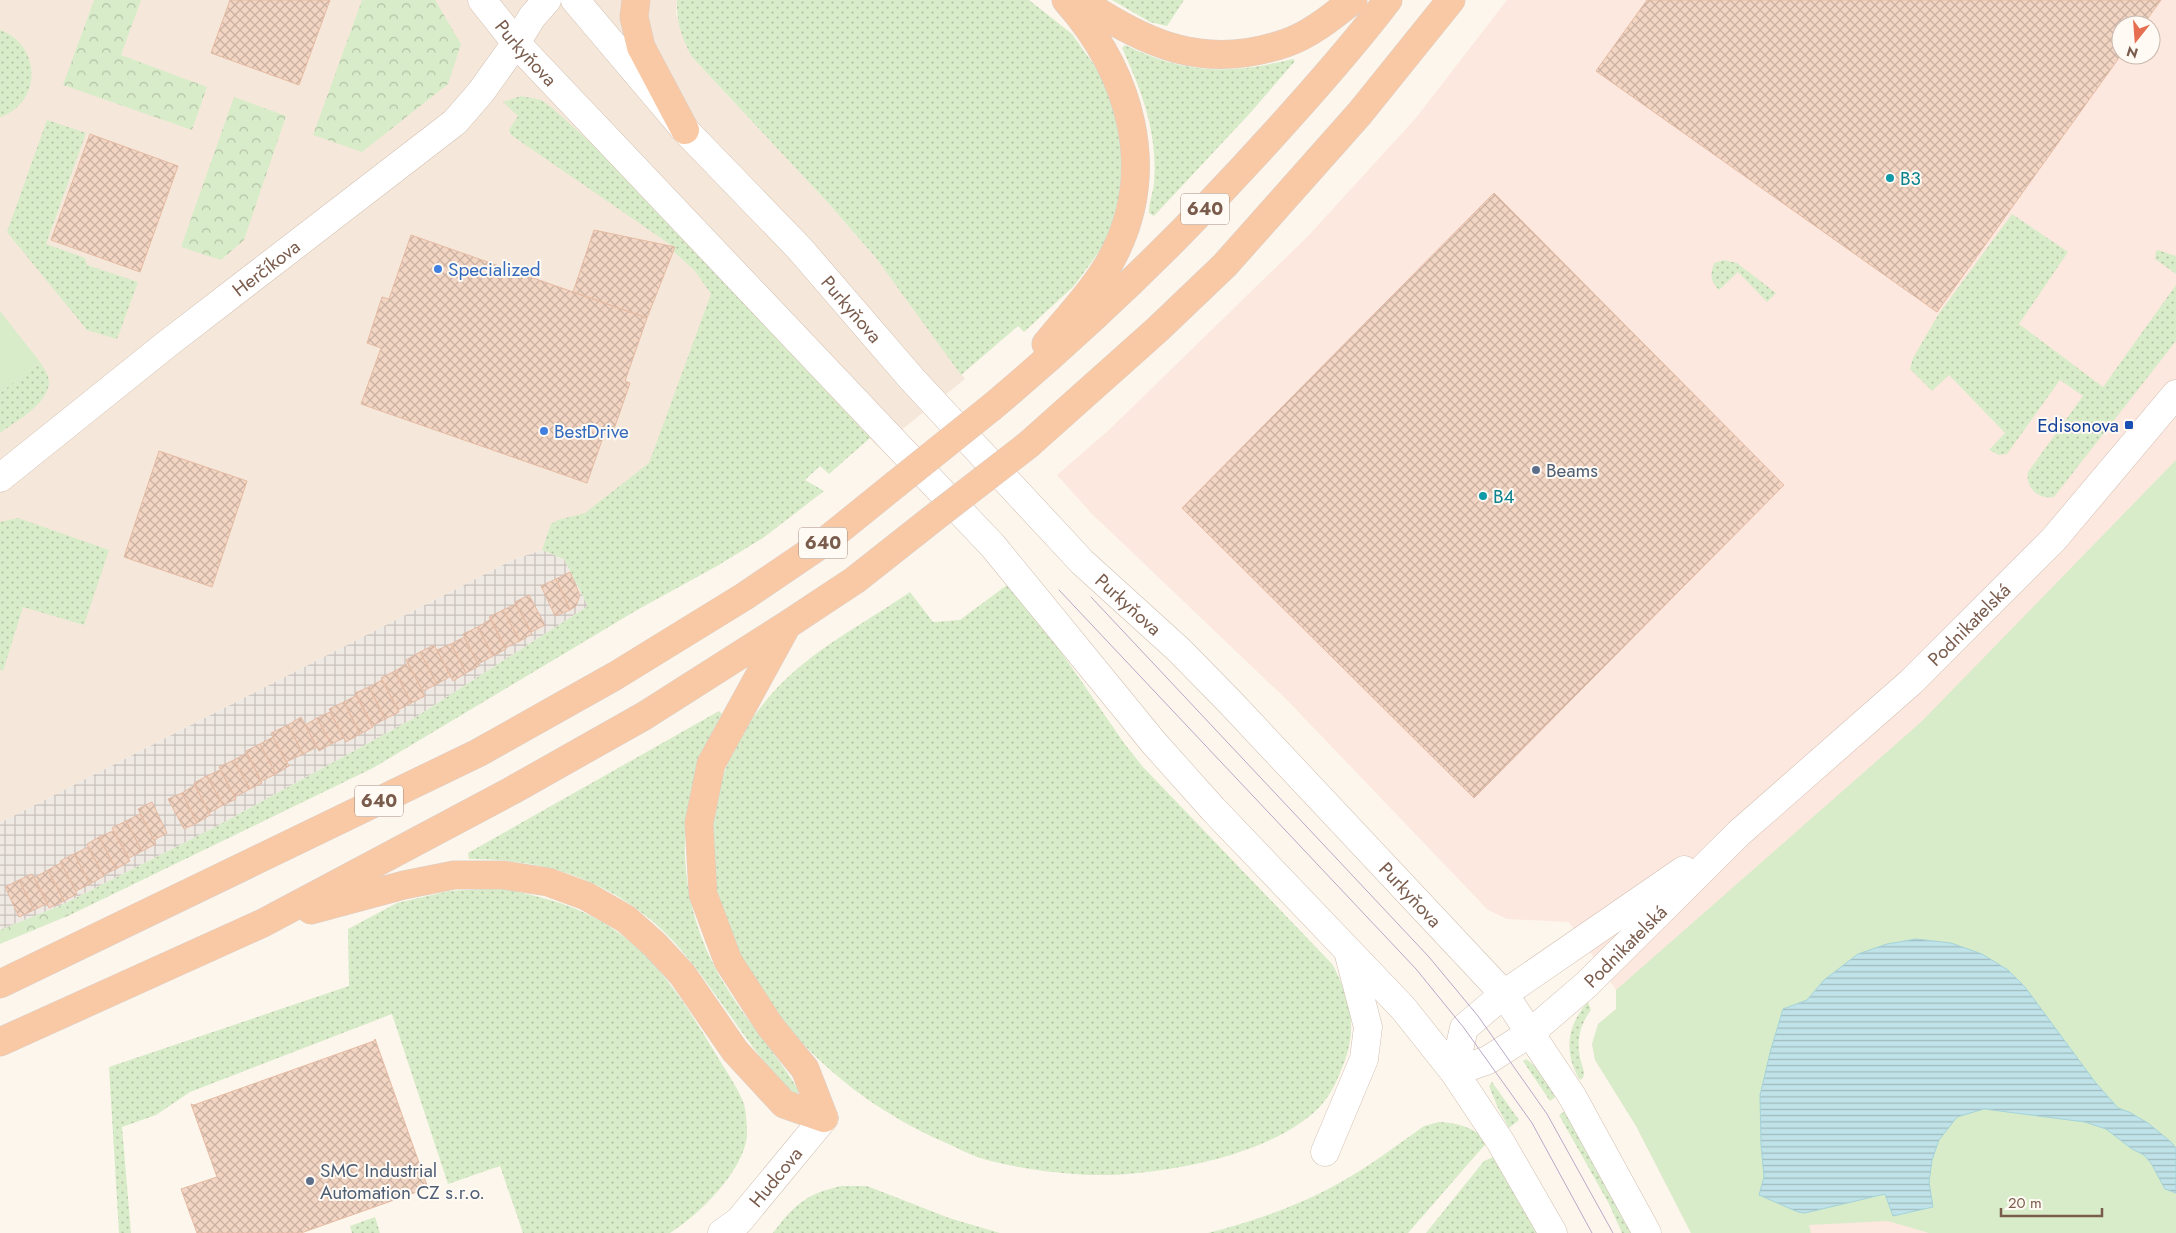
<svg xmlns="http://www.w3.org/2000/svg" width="2176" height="1233" font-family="Jost,sans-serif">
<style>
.residential{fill:#f5e8da}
.commercial{fill:#fde8e0;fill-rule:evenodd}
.industrial{fill:url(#industrial-grid)}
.grass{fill:url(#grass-dots)}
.forest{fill:url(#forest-crowns)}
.park{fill:#d8ecc9}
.water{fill:url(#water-rules);stroke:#a5d3da}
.building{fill:url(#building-cross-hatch);stroke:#e6bba3}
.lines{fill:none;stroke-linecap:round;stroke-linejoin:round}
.minor-casing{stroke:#d1beb0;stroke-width:29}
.tertiary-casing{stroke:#d1beb0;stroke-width:29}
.trunk-casing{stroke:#dad1cd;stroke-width:29}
.minor{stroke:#fff;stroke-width:28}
.tertiary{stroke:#fff;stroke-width:28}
.trunk{stroke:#f9c8a4;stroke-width:28}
.tram{stroke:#b9a8c9;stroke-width:1}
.trunk-bridge-casing{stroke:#dad1cd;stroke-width:29;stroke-linecap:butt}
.trunk-bridge{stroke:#f9c8a4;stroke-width:28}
.culture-dot{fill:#0f9aa8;stroke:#fffaf3;stroke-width:2}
.shop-dot{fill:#3f7fe0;stroke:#fffaf3;stroke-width:2}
.transit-dot{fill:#1a4fb4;stroke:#fffaf3;stroke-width:2}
.service-dot{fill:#5c6f8a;stroke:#fffaf3;stroke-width:2}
.labels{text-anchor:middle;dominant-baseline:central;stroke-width:4;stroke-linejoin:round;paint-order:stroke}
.shield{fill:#fffaf3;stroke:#a28b7f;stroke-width:1}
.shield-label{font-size:18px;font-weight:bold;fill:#7a5c4d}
.street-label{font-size:19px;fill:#7a5c4d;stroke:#fffaf3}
.culture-label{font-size:19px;fill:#0d838f;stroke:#fffaf3;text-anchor:start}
.shop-label{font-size:19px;fill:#366cbe;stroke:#fffaf3;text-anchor:start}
.transit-label{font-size:19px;fill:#164399;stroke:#fffaf3;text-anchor:end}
.service-label{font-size:19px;fill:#4e5e75;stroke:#fffaf3;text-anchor:start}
</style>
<defs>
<pattern id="industrial-grid" width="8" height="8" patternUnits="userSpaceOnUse" patternTransform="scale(1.25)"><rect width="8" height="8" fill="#efe9e4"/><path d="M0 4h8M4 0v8" fill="none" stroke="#c7c0bb"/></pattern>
<pattern id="grass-dots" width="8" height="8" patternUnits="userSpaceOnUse" patternTransform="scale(1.25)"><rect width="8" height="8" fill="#d8ecc9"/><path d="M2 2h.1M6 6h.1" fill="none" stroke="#b4c2a5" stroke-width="1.8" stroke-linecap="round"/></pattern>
<pattern id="forest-crowns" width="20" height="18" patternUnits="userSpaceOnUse" patternTransform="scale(1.25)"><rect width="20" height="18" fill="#d8ecc9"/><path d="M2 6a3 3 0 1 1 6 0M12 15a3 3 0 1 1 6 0" fill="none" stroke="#b4c2a5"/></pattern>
<pattern id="water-rules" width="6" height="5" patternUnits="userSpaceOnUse" patternTransform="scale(1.25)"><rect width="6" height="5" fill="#bfe3e8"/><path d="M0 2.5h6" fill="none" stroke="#a0bbbe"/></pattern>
<pattern id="building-cross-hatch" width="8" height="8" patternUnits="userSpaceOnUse" patternTransform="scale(1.25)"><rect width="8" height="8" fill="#f3d5c3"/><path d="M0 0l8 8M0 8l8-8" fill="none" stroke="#cab0a1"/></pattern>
</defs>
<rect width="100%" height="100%" fill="#fdf6ec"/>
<path class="residential" d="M0 0H677L676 14 692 57 830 205 876 258 965 379 879 448 791 355 564 559 542 550 513 560 0 823Z"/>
<path class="commercial" d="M1507 0H2176V1233H1691L1636 1126 1595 1060 1592 1044 1598 1024 1616 1009V990L1569 922 1507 919 1488 910 1286 699 1091 513 1057 475 1110 429 1308 236 1415 119ZM2121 25H2151V55H2121Z"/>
<path class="industrial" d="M542 550 564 559 588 606 416 717 217 826 64 904 0 930V823L513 560Z"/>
<path class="grass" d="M677 0H1029L1072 34 1099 72 1115 110 1122 160 1119 211 1104 245 1074 286 1024 332 1018 326 961 375 876 258 830 205 692 57C682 38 676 22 677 0Z
M1112 0H1184L1167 26 1150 22Z
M0 30C42 45 42 103 0 117Z
M1125 45C1185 74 1228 75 1293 59L1295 61 1252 111 1154 216 1149 213C1149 203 1153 193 1154 183 1158 134 1142 91 1122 48Z
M521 96 541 100 551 107 610 160 870 438 829 474 820 466 805 480 824 491 763 538 717 566 637 610 373 768 70 915 64 904 217 826 416 717 588 606 564 559 542 550 551 524 558 520 585 513 649 463 711 294 695 271 673 251 674 247 511 135 509 130 518 116 503 102Z
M47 120 86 133 46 244 85 258 87 265 138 282 117 339 87 330 7 232Z
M2012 214 2068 252 2019 324 2103 387 2176 285V341L2054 497C2038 500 2025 487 2028 472L2083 396 2060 380 2007 454 1999 455 1989 450 2005 433 1949 375 1932 391 1910 369 1913 358 1938 315Z
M2158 250 2176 256V274L2155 259 2156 251Z
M1724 260 1737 263 1776 293 1767 302 1738 272 1719 290C1710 281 1710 275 1714 263Z
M40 362C44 368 49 375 49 383 47 405 16 421 0 433V393Z
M18 518 109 550 84 625 23 607 3 671 0 670V522Z
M1007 585 1048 633 1124 743 1143 767 1333 965C1340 980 1348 996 1350 1013 1353 1030 1350 1047 1344 1063 1338 1078 1333 1091 1323 1103 1279 1155 1159 1176 1094 1175 1057 1174 1015 1168 980 1158 968 1154 956 1147 944 1142 849 1101 763 1022 727 924 719 900 711 873 711 848 709 775 751 704 808 660 840 635 877 615 910 592L933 622 960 620Z
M719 711 722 714C671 800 673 900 725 985 747 1022 777 1054 799 1091L797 1095C771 1076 743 1033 724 1007 703 977 680 944 651 920 597 875 538 859 469 859L468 853Z
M500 888C547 898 584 906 623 936 662 965 689 1010 714 1051 724 1068 737 1086 744 1104 746 1112 747 1126 747 1134 745 1170 699 1215 670 1233H523L500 1166 448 1184 392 1014 190 1092 156 1115 122 1127 131 1233H119L109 1067 349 986 348 929 397 903 449 891Z
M1588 1002 1591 1010C1579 1026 1576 1043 1581 1062 1583 1068 1585 1072 1583 1078L1580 1080C1563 1053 1567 1025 1588 1002Z
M1526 1059 1539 1069 1558 1095 1550 1101 1523 1061Z
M1492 1082 1519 1120 1509 1128 1498 1108 1489 1086Z
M1569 1109 1636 1233H1622L1609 1204 1559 1115Z
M1439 1122C1459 1123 1474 1128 1489 1141L1482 1148 1408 1233H1208C1254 1221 1299 1206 1341 1182 1370 1166 1397 1145 1424 1126Z
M1498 1155 1541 1233H1426L1484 1161Z
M842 1186H867L949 1218 1000 1233H773C794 1205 807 1193 842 1186Z
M375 1217 380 1233H352L350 1226Z"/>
<path class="forest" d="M94 0H141L121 55 207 87 192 130 63 85Z
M362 0H435L461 44 448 84 362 152 313 135Z
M234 97 286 116 244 240 221 260 181 247Z
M64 904 70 915 0 944V930Z"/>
<path class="park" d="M0 311 40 362 0 393Z
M2176 460V1233H1929L1888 1221 1809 1225 1811 1233H1691L1636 1126 1595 1060 1592 1044 1598 1024 1616 1009V990L1921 722Z"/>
<path class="water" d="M1916 939 1951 943 1982 954 2008 970 2025 987 2095 1082 2118 1108 2129 1112 2148 1123 2171 1142 2176 1148V1193L2165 1189 2151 1163 2144 1155 2132 1149 2106 1129 2085 1122 1984 1109 1957 1117 1939 1140 1932 1160 1929 1182 1933 1207 1893 1216 1885 1194 1805 1213 1798 1212 1759 1195 1764 1177 1761 1145 1760 1095 1771 1049 1783 1009 1807 1000 1824 980 1858 954 1887 944Z"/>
<path class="building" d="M230 0H330L299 85 211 53Z
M1647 0H2161L2143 25H2121V55L1937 312 1596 71Z
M90 134 178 166 140 272 51 240Z
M1494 193 1784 485 1474 798 1182 508Z
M594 230 675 247 647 318 573 292Z
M411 235 647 318 625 381 630 383 614 429 607 426 587 483 361 404 381 348 367 343 382 297 389 299Z
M159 451 247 481 212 587 124 557Z
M570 572 579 593V598L576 606 570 610 556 579Z
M556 579 570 610 555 616 541 586Z
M529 595 545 625 531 632 515 602Z
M516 604 532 634 520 641 503 610Z
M503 610 520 641 505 648 489 617Z
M491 619 506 649 493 656 478 627Z
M478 627 493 656 478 664 463 634Z
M464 637 479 666 466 673 451 644Z
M451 644 466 673 453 681 437 650Z
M434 645 451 676 437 684 420 652Z
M420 652 437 684 423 691 406 660Z
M408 663 425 696 411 703 395 671Z
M395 671 411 703 398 710 381 678Z
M382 680 399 712 385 719 369 687Z
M369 687 385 719 372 726 355 693Z
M357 695 373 727 360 734 344 702Z
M344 702 360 734 346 742 329 709Z
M330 712 344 738 331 744 317 718Z
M301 717 317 747 303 754 288 725Z
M317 718 331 744 319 751 305 725Z
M288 725 303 754 286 762 271 733Z
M273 737 289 766 276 774 260 744Z
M260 744 276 774 261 781 246 751Z
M247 753 262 783 250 789 234 760Z
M234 760 250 789 235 797 219 767Z
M220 770 236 799 223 805 207 776Z
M207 776 223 805 209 813 194 783Z
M195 785 210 815 197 823 182 793Z
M182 793 197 823 184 829 168 799Z
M152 802 167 833 154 840 138 809Z
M140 814 156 844 142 851 126 821Z
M126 821 142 851 129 858 112 828Z
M113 831 130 861 116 869 99 837Z
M99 837 116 869 103 875 87 844Z
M88 847 104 876 90 884 74 854Z
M74 854 90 884 76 891 60 861Z
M61 863 77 894 64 901 48 870Z
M48 870 64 901 49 908 34 878Z
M32 874 48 903 34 910 19 880Z
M19 880 34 910 19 917 5 887Z
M375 1039 428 1188 301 1233H197L181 1189 217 1177 191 1104 194 1105 374 1041Z"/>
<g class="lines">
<defs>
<g id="minor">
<path id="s1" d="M0 478 167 344 455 122 481 92 516 43"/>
<path id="s2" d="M1454 1072 1488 1060 1530 1033 1586 985 1739 833 1911 682 2054 539 2176 394"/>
<path d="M1454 1072 1464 1028 1504 994 1684 870"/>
<path id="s3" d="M722 1233 739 1221 824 1118"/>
</g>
<g id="tertiary">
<path id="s4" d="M482 0 516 43 993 546 1154 743 1213 809 1403 1008 1454 1072 1500 1141 1553 1233"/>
<path id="s5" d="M575 0 685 130 800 249 912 379 1082 562 1179 650 1230 702 1504 994 1572 1096 1647 1233"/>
<path d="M516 43 532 17 547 0"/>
<path d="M1325 1152 1364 1059 1368 1027 1348 951"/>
</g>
<path id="trunk" d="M636 0 634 17 641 47 685 130
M1080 0C1146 45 1205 71 1286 43 1310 35 1333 16 1353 0
M1046 344C1068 317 1094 290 1111 260 1160 170 1130 72 1066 0
M992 407C1093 322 1187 231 1275 133 1314 90 1353 46 1388 0
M1028 445 1158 329 1225 265 1360 113 1451 0
M786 627 711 764 699 823 703 894 728 961 770 1026 805 1069 824 1118
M311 910 404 885 454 875H503L548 882 586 896 626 919 654 944 682 974 735 1051 784 1104 824 1118
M0 984 478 753 615 676 745 596 823 543 896 484
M0 1042 263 923 511 791 644 716 787 625 855 580 931 520"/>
</defs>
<use href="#minor" class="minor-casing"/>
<use href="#tertiary" class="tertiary-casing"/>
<use href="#trunk" class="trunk-casing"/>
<use href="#minor" class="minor"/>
<use href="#tertiary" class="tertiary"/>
<use href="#trunk" class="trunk"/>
<path class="tram" d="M1059 590 1416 969 1464 1028 1532 1123 1592 1233
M1091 597 1429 957 1478 1016 1547 1114 1613 1233"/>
<defs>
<path id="trunk-bridge" d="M896 484 992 407
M931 520 1028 445"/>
</defs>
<use href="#trunk-bridge" class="trunk-bridge-casing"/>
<use href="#trunk-bridge" class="trunk-bridge"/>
</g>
<g class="culture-dot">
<circle cx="1890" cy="178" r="5"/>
<circle cx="1483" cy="496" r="5"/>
</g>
<g class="shop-dot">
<circle cx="438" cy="269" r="5"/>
<circle cx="544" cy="431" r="5"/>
</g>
<rect class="transit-dot" x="2124" y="420" width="10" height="10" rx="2.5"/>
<g class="service-dot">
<circle cx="1536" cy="470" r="5"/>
<circle cx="310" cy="1181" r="5"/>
</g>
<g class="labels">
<g class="shield">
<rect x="1181" y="193.5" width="48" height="31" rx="4"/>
<rect x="799" y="527.5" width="48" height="31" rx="4"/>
<rect x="355" y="785.5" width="48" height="31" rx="4"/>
</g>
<g class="shield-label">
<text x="1205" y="209">640</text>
<text x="823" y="543">640</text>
<text x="379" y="801">640</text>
</g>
<g class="street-label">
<text stroke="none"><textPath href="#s4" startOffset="69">Purkyňova</textPath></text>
<text stroke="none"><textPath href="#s1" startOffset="339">Herčíkova</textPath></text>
<text stroke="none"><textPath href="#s5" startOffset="415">Purkyňova</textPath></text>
<text stroke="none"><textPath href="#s5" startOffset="820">Purkyňova</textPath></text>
<text stroke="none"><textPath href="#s2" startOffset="686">Podnikatelská</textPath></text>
<text stroke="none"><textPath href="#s5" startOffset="1225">Purkyňova</textPath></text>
<text stroke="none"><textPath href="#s2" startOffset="215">Podnikatelská</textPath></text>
<text stroke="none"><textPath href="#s3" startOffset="78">Hudcova</textPath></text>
</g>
<g class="culture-label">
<text x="1900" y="178">B3</text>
<text x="1493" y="496">B4</text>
</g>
<g class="shop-label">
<text x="448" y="269">Specialized</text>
<text x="554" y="431">BestDrive</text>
</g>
<g class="transit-label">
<text x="2119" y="425">Edisonova</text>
</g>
<g class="service-label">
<text x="1546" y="470">Beams</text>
<text x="320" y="1170">SMC Industrial<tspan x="320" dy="22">Automation CZ s.r.o.</tspan></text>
</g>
</g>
<g transform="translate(2136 40) rotate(197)"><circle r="24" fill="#fffaf3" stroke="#cabbb1"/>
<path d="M0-4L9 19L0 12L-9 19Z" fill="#e76f51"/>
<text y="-8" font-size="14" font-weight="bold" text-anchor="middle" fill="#7a5c4d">N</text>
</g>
<path d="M2001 1208v8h101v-8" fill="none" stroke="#7a5c4d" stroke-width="2.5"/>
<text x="2008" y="1208" font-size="15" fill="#7a5c4d" stroke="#fffaf3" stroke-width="4" paint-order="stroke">20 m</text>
</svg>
